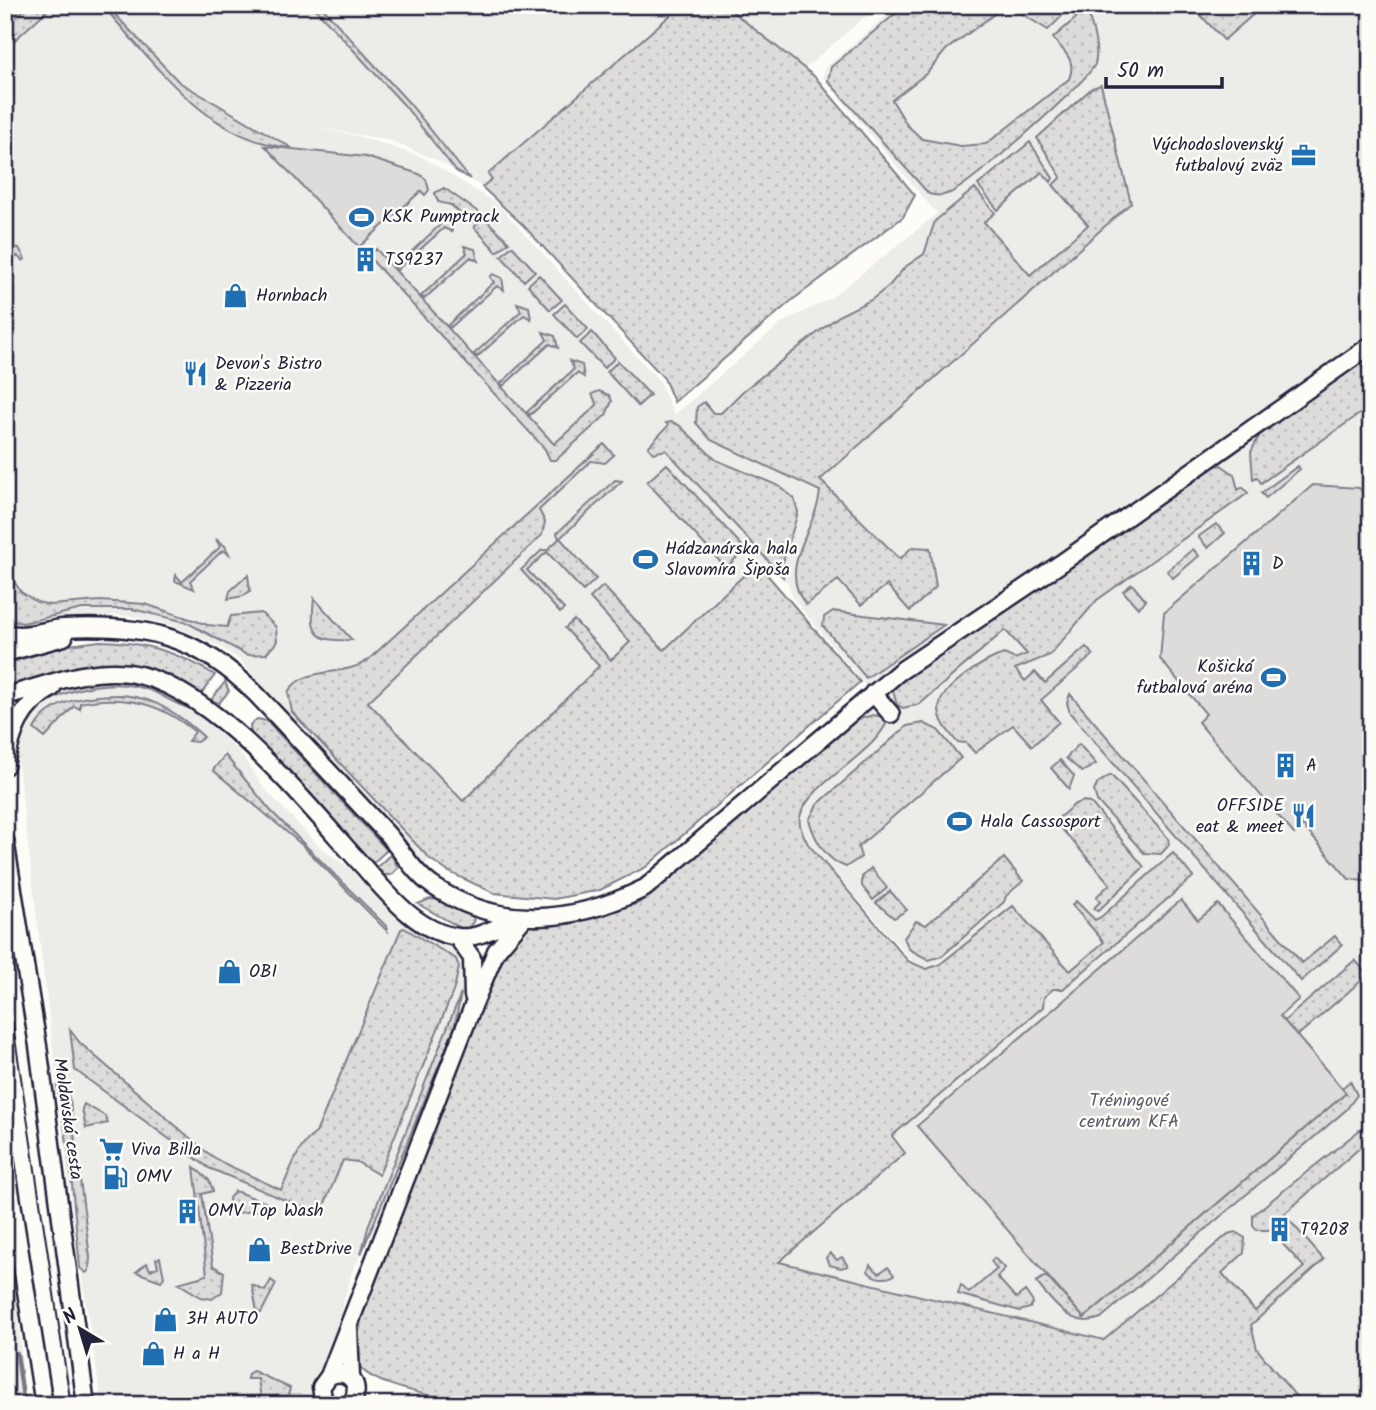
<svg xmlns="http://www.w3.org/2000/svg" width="1376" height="1410" font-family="Kalam,sans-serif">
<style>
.built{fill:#ecece9}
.grass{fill:url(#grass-dots);stroke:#807f8b;stroke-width:2}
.park{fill:#dddcdb;stroke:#807f8b;stroke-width:2}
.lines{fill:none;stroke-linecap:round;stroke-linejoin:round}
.stream{stroke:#787885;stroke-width:4.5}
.minor-casing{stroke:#22223b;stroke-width:21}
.minor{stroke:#fdfcf7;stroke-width:16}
.tram{stroke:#22223b;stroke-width:2}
.labels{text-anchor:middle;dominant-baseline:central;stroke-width:5;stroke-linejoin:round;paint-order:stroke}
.poi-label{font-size:18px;fill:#22223b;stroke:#fdfcf7;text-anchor:start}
.park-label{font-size:18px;fill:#5a5a6b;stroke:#fdfcf7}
.street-label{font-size:18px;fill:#22223b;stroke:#fdfcf7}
</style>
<defs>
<pattern id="grass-dots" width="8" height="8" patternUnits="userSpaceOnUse" patternTransform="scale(1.75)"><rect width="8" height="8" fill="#dddcdb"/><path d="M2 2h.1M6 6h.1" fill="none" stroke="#bdbcbd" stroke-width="1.8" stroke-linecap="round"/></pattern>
</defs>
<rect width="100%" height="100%" fill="#fdfcf7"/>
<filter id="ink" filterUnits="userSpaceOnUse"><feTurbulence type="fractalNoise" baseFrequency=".0143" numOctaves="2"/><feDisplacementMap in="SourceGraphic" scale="14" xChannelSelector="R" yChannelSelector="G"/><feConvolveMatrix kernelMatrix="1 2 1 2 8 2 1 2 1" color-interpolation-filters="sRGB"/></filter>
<g filter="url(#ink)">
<path class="built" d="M15 5H682L488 173 492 178 482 187 437 160 389 140 315 127 361 137 422 157 496 203 660 382 674 415 783 322 831 298 937 214 823 78 825 68 899 5H1371V1405H1303L1188 1268 1104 1340 778 1262 905 1153 891 1137 991 1051 763 790 872 693 806 614 792 597 788 583 768 562 425 864 336 770 241 661 219 646 171 625 131 616 112 615 90 629 5 632V14Z
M724 5H879L804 69Z
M116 680 129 682 180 700 191 708 239 751 263 787 319 846 349 868 380 900 465 954 468 977 454 1029 374 1228 352 1272 328 1360 312 1405H102L76 1239 16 746 26 715 66 687Z
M5 1231 17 1301 25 1405H5Z"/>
<path class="grass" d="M29 5H53L5 49V27Z
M102 5H106L179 82 292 148C207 141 155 64 102 5Z
M312 5H320L410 104 470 179 456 171 404 105Z
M682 5H724L815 77 915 195 903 217 791 301 674 402 664 378 523 225 482 187 492 179 488 174Z
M906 5H1073L1048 30 1011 7 1001 9 946 50 927 73 892 100 907 125 922 139 961 146 986 144 1069 79C1077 60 1064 52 1053 38L1076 18 1086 5C1090 22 1100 47 1095 64 1090 80 968 187 950 193 943 196 936 196 929 194L828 81 831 67Z
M1191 5H1264L1224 40Z
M1101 85 1131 203 820 480 900 559 912 547 930 548 936 587 910 611 887 585 861 605 838 580 806 605C776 567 816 531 820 491L711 440 696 423 697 407 704 402 713 413H721L743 391 840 315 871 300 889 286 905 267 924 254 935 221 975 188 995 213 984 222 1030 275 1088 225 1053 185 1061 177 1037 138 1092 88Z
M1030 142 1053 178 1051 182 1042 172 998 210 978 185Z
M444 188 481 214 471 223 451 205 438 202 435 193Z
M439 216 450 220 452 232 444 228 397 270 395 267 441 224 437 219Z
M484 218 509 242 497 252 474 227Z
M5 246 19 248 25 259 23 261 17 256 5 268Z
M464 246 475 249 478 261 471 257 424 299 421 296 467 253Z
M512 246 535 271 524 281 501 256Z
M376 249 554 444 597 405 592 394 599 391 609 395 612 401 606 415 556 460H550L545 449 368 256Z
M493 274 502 278 504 290 497 286 450 328 448 325 494 282 490 277Z
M539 275 562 300 550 310 528 285Z
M517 303 529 307 531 319 524 315 477 357 474 354 521 311Z
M565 304 588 329 577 339 554 314Z
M543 332 555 336 558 348 550 344 503 386 501 383 547 340Z
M592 332 615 358 604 368 580 343Z
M1371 356V406L1261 483 1257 477 1253 479 1251 452 1260 434Z
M570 361 582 365 584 377 577 373 530 415 527 412 574 369Z
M618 361 650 395 638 406 607 372Z
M672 422 679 425 716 460 779 486 794 498 798 512 783 562V577L666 450 653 453 648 447 668 426 666 423Z
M604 444 614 455 605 463 591 461 539 510 545 522 542 535 368 702 463 801 599 666 565 628 574 620 611 660 630 642 590 598 603 586 664 650 757 563 860 682 646 867 600 890 554 899 494 893 447 871 429 858 292 712 288 692C304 665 344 678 368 660Z
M667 464 745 549 726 568 647 482Z
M1221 465 1234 474 1238 490 1243 487 1248 493 1097 600 1050 655 1015 669 1025 681 1035 672 1045 683 1086 647 1093 655 1041 700 1059 722 1032 746 1013 725 975 753 966 743 957 742C949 732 939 722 939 708 940 687 986 659 1004 654L1015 659 1027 654 1005 630 920 704 903 708 897 705 893 691 898 684 1211 467Z
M1298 466 1300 469 1266 498 1261 493Z
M615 480 622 481 560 538 596 579 583 591 547 552 527 570 564 609 560 613 521 570 542 550H547L559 539 557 533Z
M1216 524 1225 533 1208 548 1198 537Z
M216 539 225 546 229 554 223 550 190 581 194 589 175 581 176 575 182 582 220 547Z
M1193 549 1199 556 1173 578 1167 571Z
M5 568 21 592 37 602 50 605 100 601 145 604 208 625 227 627 231 616 261 613 276 627 277 642 266 654 247 655 186 622 132 609H82L23 623 11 621Z
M248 575 250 591 243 596 228 599 230 591Z
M1132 584 1146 601 1138 608 1123 591Z
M314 598 352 640C314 642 310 634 314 598Z
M833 611 840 612 944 625 866 678 823 626 824 617Z
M100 641C143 642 179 652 215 675L201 694C133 651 85 665 12 685L8 663 69 645Z
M116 680 152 687 191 708C181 708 164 696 152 691 117 677 69 686 38 708 61 683 84 681 116 680Z
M225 682 229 691 219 703 211 700Z
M1070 694 1302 963 1335 936 1342 945 1301 981 1070 713 1067 703Z
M123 695C156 698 180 715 204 737L197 742 188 741 195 732C161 703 124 694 80 703V709L74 706 45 738 34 729C50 698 92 695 123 695Z
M873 715 884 717 886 724C869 758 807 785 800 817 798 826 804 836 808 844L908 961 926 969 939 965 1013 906 1070 971 1104 942 1072 905 1076 901 1095 920 1101 917 1173 853 1193 877 1063 989H1053L1044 997 1043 1007 892 1136 905 1153 779 1262 1104 1340 1228 1234 1235 1232 1245 1238 1244 1253 1222 1273 1255 1311 1304 1267 1279 1240 1290 1229 1282 1220 1270 1230H1256L1253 1225V1215L1371 1121V1138L1284 1214 1324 1260 1251 1325 1257 1349 1303 1405H471C447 1398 370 1387 359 1365 337 1322 483 1004 508 944L525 925 570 924 639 903 847 727 856 720Z
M257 719 267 721 387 850 372 864 251 735 250 725Z
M923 723 938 730 961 758 858 847 861 857 846 867C826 860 815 840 809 820L817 805 907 726Z
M1079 744 1096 764 1082 772 1066 758Z
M225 755 270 810 386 926 387 931 301 844 213 770Z
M1060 760 1074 776 1069 789 1051 768Z
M1111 775 1168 838 1169 845 1161 854 1144 853 1097 801 1094 791 1098 783Z
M1084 801 1092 804 1144 867 1098 911 1093 909 1100 902 1096 897 1110 884 1055 821 1075 804Z
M391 854 398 868 391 875H383L376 868Z
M1004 858 1023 881 1006 896 1004 902 942 956 929 960 909 949 904 938 916 921 926 925Z
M871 868 887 888 873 900 862 886V877Z
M890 891 907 910 894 918 876 903Z
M430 899 446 900 472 913 474 921 467 929 461 928 418 904Z
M404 928 456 959 459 967 454 989 379 1175 357 1162 343 1160 320 1215 209 1168 75 1070 70 1030 80 1043 205 1151 221 1162 281 1190C291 1171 297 1145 316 1133L401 929Z
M1355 960 1368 975 1297 1036 1284 1021Z
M461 993 454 1029 361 1254 369 1224Z
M1350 1081 1357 1095 1346 1110 1101 1318C1071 1330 1054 1303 1036 1282L1046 1276 1084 1318 1346 1093 1342 1088Z
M60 1082 66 1087 70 1102 90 1257 89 1270 86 1273 80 1268 69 1153 57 1086Z
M84 1104 105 1116 108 1123 86 1128 82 1109Z
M194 1167 209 1180 213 1191 202 1194 213 1266 224 1272 222 1292 212 1299 201 1297 178 1283 207 1275Z
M235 1191 267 1203 270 1209 230 1214 229 1198Z
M830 1253 837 1260 842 1257 848 1266 841 1268 829 1265 826 1258Z
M160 1258 164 1277 161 1281 136 1272 147 1263 150 1270 158 1267 156 1259Z
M994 1258 1005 1268 997 1277 1016 1298 1025 1291 1033 1302 1030 1308 1020 1311 958 1294 961 1285 969 1293 997 1269 991 1261Z
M870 1265 879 1273 888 1267 894 1275C887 1280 873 1279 868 1271Z
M271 1280 276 1284 261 1313 257 1312 252 1285 265 1291Z
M253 1371 290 1388 288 1396H278L277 1405H262L258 1379H247L248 1374Z"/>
<path class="park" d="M265 146 366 157 419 174 426 179 429 190 425 195 421 191 359 247Z
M1313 485 1359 488 1371 501V882L1349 879 1303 826 1294 834 1198 722 1206 714 1160 659 1164 613Z
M1181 900 1198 920 1218 904 1299 999 1280 1016 1346 1093 1084 1318 917 1126Z"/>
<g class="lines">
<path class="stream" d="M5 1252 13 1299
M17 1353 24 1405"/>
<defs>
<path id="minor" d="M5 632C23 640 45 629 64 628 144 624 198 635 256 694 300 740 343 787 387 834 401 850 415 874 433 886 501 932 576 922 645 888L899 672 1060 564 1371 345
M5 653 64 637
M873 693 891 714
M5 696C46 686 87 667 129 673 212 684 307 805 362 865 387 893 417 932 458 937 478 940 504 923 523 917
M5 766C12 731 20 706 52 688
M5 840 38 1046 86 1405
M457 937 472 958 473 996
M5 1158 44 1405
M349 1329 351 1377
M329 1376 473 1006 496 951 524 918
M328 1405 323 1398 321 1387 329 1376C350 1366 365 1389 349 1405"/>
</defs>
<use href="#minor" class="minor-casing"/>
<use href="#minor" class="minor"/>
<path class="tram" d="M5 973 71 1405"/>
</g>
</g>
<defs>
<symbol id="office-bare" viewBox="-9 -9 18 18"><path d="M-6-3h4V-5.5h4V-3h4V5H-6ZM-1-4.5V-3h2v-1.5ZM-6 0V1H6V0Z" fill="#1f6fb2" stroke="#fdfcf7" stroke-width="2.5" paint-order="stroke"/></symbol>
<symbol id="stadium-bare" viewBox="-9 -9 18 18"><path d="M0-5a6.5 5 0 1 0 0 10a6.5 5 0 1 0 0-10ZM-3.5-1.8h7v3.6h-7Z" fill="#1f6fb2" stroke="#fdfcf7" stroke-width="2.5" paint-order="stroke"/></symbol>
<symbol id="building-bare" viewBox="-9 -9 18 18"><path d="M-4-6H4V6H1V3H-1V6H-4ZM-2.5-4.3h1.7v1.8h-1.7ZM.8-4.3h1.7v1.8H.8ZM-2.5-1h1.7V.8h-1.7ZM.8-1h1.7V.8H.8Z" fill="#1f6fb2" stroke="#fdfcf7" stroke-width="2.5" paint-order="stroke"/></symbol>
<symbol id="shop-bare" viewBox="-9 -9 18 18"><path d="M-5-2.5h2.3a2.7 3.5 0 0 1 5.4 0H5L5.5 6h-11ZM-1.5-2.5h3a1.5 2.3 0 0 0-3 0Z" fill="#1f6fb2" stroke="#fdfcf7" stroke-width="2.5" paint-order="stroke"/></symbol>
<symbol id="restaurant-bare" viewBox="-9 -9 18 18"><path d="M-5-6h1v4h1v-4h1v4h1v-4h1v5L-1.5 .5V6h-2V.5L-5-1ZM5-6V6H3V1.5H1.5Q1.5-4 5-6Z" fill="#1f6fb2" stroke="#fdfcf7" stroke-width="2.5" paint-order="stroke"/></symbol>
<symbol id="supermarket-bare" viewBox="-9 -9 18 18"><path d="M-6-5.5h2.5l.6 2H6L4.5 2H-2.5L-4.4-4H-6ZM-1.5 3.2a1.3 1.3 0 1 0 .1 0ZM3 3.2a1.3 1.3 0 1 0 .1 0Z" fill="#1f6fb2" stroke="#fdfcf7" stroke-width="2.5" paint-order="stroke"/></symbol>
<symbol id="fuel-bare" viewBox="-9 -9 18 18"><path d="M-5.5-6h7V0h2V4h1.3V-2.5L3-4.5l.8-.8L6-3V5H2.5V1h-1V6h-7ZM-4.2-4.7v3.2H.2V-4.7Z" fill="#1f6fb2" stroke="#fdfcf7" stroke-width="2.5" paint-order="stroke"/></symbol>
</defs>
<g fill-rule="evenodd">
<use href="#office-bare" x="1286" y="138" width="35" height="35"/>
<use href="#stadium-bare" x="344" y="200" width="35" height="35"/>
<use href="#building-bare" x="348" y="242" width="35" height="35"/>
<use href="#shop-bare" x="218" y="278" width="35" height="35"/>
<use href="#restaurant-bare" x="178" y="356" width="35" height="35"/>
<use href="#stadium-bare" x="628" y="542" width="35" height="35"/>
<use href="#building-bare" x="1234" y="546" width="35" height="35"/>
<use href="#stadium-bare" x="1256" y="660" width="35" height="35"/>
<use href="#building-bare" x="1268" y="748" width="35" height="35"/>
<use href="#restaurant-bare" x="1286" y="798" width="35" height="35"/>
<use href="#stadium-bare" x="942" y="804" width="35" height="35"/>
<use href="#shop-bare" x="212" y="954" width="35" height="35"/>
<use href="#supermarket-bare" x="94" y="1132" width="35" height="35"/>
<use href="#fuel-bare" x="98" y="1160" width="35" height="35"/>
<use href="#building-bare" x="170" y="1194" width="35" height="35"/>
<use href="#building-bare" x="1262" y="1212" width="35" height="35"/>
<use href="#shop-bare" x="242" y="1232" width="35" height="35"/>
<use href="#shop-bare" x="148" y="1302" width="35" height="35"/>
<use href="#shop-bare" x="136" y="1336" width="35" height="35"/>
</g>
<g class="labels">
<g class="poi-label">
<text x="1283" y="145" text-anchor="end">Východoslovenský<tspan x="1283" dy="21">futbalový zväz</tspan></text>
<text x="382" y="217">KSK Pumptrack</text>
<text x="385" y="260">TS9237</text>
<text x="256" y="296">Hornbach</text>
<text x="215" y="364">Devon's Bistro<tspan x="215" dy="21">&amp; Pizzeria</tspan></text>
<text x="665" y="549">Hádzanárska hala<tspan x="665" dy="21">Slavomíra Šipoša</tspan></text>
<text x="1272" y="564">D</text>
<text x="1253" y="667" text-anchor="end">Košická<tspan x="1253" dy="21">futbalová aréna</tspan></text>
<text x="1306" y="766">A</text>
<text x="1284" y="806" text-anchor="end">OFFSIDE<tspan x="1284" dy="21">eat &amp; meet</tspan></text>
<text x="980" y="822">Hala Cassosport</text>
<text x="249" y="972">OBI</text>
<text x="131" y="1150">Viva Billa</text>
<text x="136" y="1177">OMV</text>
<text x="208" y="1211">OMV Top Wash</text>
<text x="1300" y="1230">T9208</text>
<text x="280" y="1249">BestDrive</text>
<text x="186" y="1319">3H AUTO</text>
<text x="173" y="1354">H a H</text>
</g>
<g class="park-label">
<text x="1129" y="1101">Tréningové<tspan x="1129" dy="21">centrum KFA</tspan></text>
</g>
<g class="street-label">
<text transform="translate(67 1119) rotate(82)">Moldavská cesta</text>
</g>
</g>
<rect width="1376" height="1410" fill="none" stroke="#fdfcf7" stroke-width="28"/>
<rect x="14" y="14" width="1348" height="1382" fill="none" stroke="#22223b" stroke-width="2.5" filter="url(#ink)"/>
<g transform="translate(80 1329) rotate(322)" stroke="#fdfcf7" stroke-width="5" paint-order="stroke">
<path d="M0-5L12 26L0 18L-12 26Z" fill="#22223b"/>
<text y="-10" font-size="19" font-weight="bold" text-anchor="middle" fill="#22223b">N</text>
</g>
<path d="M1106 77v10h116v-10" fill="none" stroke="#22223b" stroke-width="3.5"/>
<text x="1117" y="77" font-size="21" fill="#22223b" stroke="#fdfcf7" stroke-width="5" paint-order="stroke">50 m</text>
</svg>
